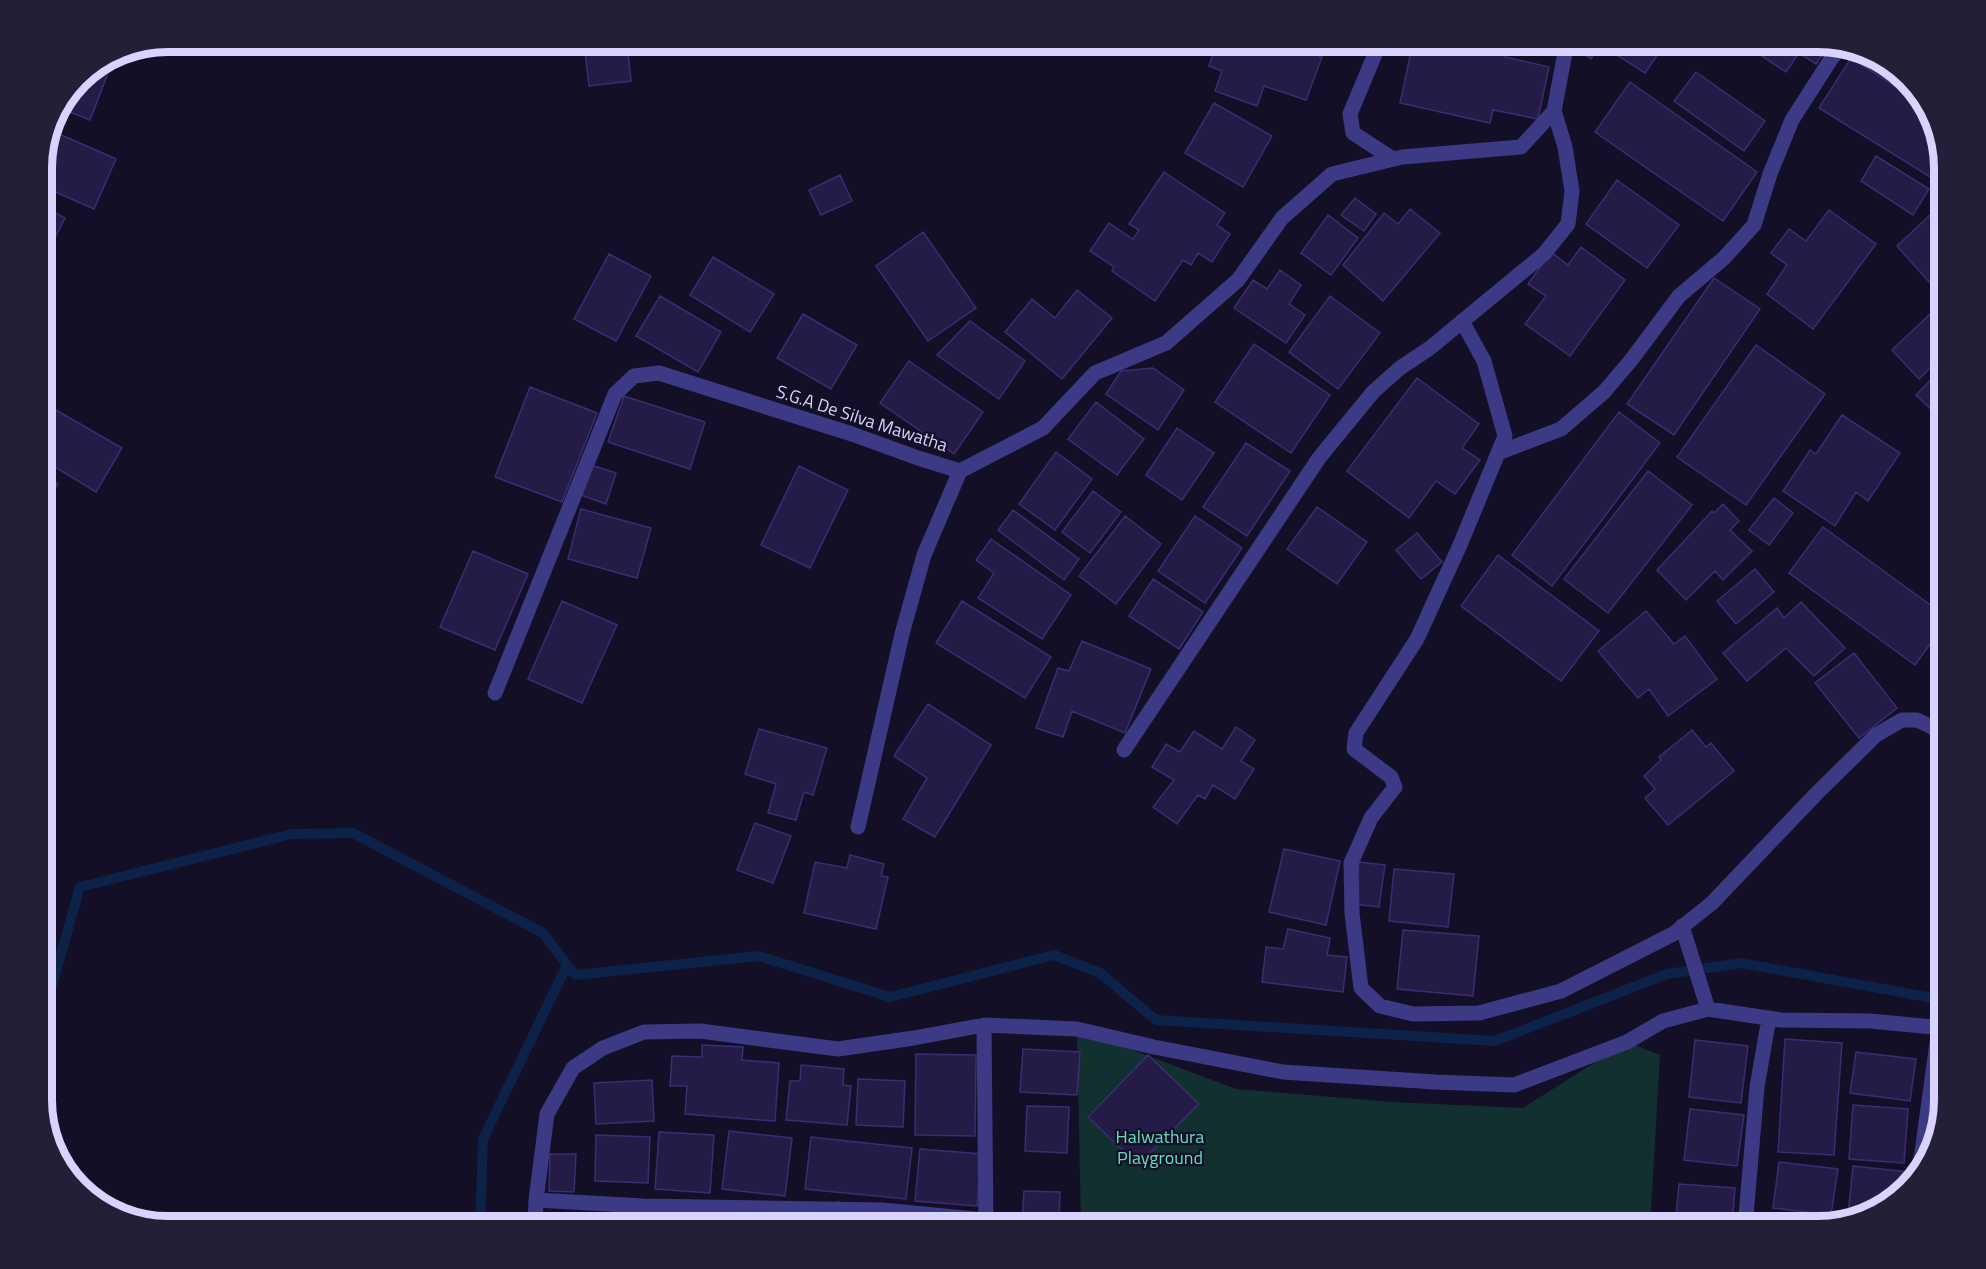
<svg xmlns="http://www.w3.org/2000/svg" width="1986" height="1269" font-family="'Titillium Web',sans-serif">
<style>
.green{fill:#12302f}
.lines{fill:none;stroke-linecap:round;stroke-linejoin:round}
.stream{stroke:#0c2248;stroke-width:10}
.building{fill:#241b47;stroke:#3b2d73;stroke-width:1.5}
.street{stroke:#3d3a85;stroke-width:15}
.labels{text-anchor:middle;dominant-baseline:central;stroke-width:4.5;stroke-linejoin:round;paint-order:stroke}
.street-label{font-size:18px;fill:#d9d4ff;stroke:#130f26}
.park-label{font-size:18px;fill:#5fe0c0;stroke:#130f26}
.rim{fill:none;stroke:#d9d4ff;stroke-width:8}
</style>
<rect width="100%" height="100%" fill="#130f26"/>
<path class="green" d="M1077 1029 1236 1089 1392 1102 1523 1108 1627 1042 1660 1055 1650 1227H1081Z"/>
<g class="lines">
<path class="stream" d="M42 1021 80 887 292 834 353 833 543 933 575 975 759 956 890 997 1054 955 1100 973 1156 1020 1495 1041 1667 974 1741 963 1944 1000
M480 1227 483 1139 567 965"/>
</g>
<path class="building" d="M499 42H545L541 55Z
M584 42H627L631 81 589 86Z
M1217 42H1314L1310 52 1322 57 1306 100 1264 86 1257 106 1215 91 1222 71 1209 66Z
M1413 42H1508L1505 57 1549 67 1538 119 1493 110 1490 123 1400 103Z
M1576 42H1601L1591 59 1573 47Z
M1614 42H1666L1645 73 1609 50Z
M1741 42H1817L1828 45 1816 64 1799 53 1786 72Z
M115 55 90 120 60 108 79 79Z
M1851 58 1927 106 1943 165 1935 180 1819 108Z
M1696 72 1765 121 1744 151 1674 101Z
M1630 82 1757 172 1723 221 1595 132Z
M1214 103 1272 136 1243 187 1185 153Z
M50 130 116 159 94 209 42 186V161Z
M1876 156 1929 189 1913 215 1861 181Z
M1164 172 1225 213 1217 225 1230 234 1212 262 1198 253 1191 265 1183 260 1155 301 1112 271 1114 267 1090 251 1109 223 1133 239 1139 230 1129 224Z
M840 175 852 201 821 215 809 190Z
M1617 180 1679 225 1647 268 1586 224Z
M1355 198 1376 214 1364 231 1341 215Z
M1944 202V286L1938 292 1897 246Z
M42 206 65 218 42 263Z
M1410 209 1440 233 1383 301 1343 265 1384 213 1398 224Z
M1829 210 1876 244 1813 329 1767 294 1787 265 1771 253 1789 229 1806 241Z
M1328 215 1358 238 1331 275 1301 253Z
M923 232 976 308 928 341 876 266Z
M1581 247 1625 280 1570 356 1525 324 1546 296 1528 284 1551 252 1568 265Z
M609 254 651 276 616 341 574 319Z
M713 257 774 294 750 332 690 295Z
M1280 270 1301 285 1289 304 1305 315 1286 343 1234 308 1253 280 1267 289Z
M1714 278 1760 309 1674 435 1627 404Z
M1077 290 1112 318 1062 379 1005 332 1032 299 1055 318Z
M660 296 721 332 698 372 636 336Z
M1330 296 1380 333 1338 389 1289 352Z
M1944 301V354L1919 379 1892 350Z
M803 314 857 345 831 389 777 358Z
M970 321 1025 361 999 399 937 355Z
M1254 344 1330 395 1291 453 1215 402Z
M1756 345 1825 394 1746 505 1677 457Z
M909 361 983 412 954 454 880 403Z
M1944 366V422L1916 395Z
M1153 368 1184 390 1158 430 1106 394 1121 371Z
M1417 378 1479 424 1462 448 1480 460 1455 494 1436 481 1409 518 1347 471Z
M530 387 597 413 562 502 495 477Z
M624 396 705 422 690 469 608 442Z
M42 402 122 448 96 492 42 459Z
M1096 402 1144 439 1117 475 1068 439Z
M1619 412 1660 443 1552 586 1512 555Z
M1842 415 1900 453 1868 501 1856 492 1835 526 1783 491 1810 450 1816 454Z
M1177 428 1214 453 1182 500 1146 475Z
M1246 443 1290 471 1247 536 1203 507Z
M1056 452 1092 479 1055 530 1019 504Z
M591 465 616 473 606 504 581 495Z
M799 466 848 490 810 568 761 545Z
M1648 471 1692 505 1608 613 1564 579Z
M42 473 58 484 42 508Z
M1093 491 1121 512 1090 553 1062 532Z
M1774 498 1793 513 1769 545 1749 530Z
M1723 504 1739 521 1730 530 1752 551 1723 580 1715 571 1686 600 1657 570 1712 511 1714 513Z
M1317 507 1367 542 1337 584 1287 549Z
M581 509 651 528 637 578 568 559Z
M1013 510 1079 559 1064 580 998 530Z
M1125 516 1161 544 1116 604 1079 576Z
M1195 516 1242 548 1205 603 1158 571Z
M1823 527 1944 615V625L1915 665 1789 573Z
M1417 533 1442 562 1421 579 1396 550Z
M991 539 1071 595 1042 639 978 598 994 573 976 560Z
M473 551 528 574 495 650 440 627Z
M1498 555 1599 631 1561 681 1461 606Z
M1755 569 1774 592 1736 624 1717 601Z
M1153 579 1203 612 1179 649 1129 616Z
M562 601 617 625 582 703 528 679Z
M962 601 1051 657 1025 698 936 643Z
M1801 602 1845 648 1814 676 1786 648 1747 681 1723 653 1777 608 1784 618Z
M1646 611 1674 644 1685 636 1717 679 1668 716 1649 689 1638 698 1598 651Z
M1082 641 1151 669 1125 733 1072 711 1063 737 1036 728 1058 668 1069 671Z
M1854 653 1897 708 1859 738 1815 683Z
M928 704 991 745 935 837 903 819 927 778 894 756Z
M1236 727 1255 740 1241 761 1254 769 1235 799 1213 785 1205 799 1198 795 1177 824 1153 807 1174 780 1152 767 1166 744 1180 752 1194 731 1222 749Z
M759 729 827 748 813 795 804 792 796 820 768 813 776 784 745 774Z
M1692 730 1706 747 1711 743 1734 771 1668 825 1645 798 1655 789 1644 776 1661 760 1659 757Z
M755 823 791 836 773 883 737 870Z
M1284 849 1340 861 1326 925 1269 912Z
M850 855 884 864 881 876 888 877 876 929 804 913 815 862 847 868Z
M1359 862 1385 865 1379 907 1354 904Z
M1394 869 1454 874 1448 927 1389 921Z
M1288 929 1330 938 1327 955 1347 957 1343 992 1262 982 1266 947 1283 949Z
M1403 930 1479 936 1473 996 1397 989Z
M1785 1039 1842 1043 1834 1155 1778 1152Z
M1695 1040 1748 1046 1741 1103 1689 1097Z
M702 1045 743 1047 742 1060 779 1063 775 1121 685 1114 687 1086H670L672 1056 702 1057Z
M1023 1049 1080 1052 1077 1095 1020 1092Z
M1856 1052 1916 1059 1910 1101 1850 1093Z
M916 1054 976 1055 975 1136 915 1135Z
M1148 1055 1199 1104 1138 1165 1088 1117Z
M801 1065 844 1069 843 1085 851 1086 847 1125 786 1120 790 1081H800Z
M858 1079 905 1081 903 1127 856 1125Z
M652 1080 654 1121 596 1124 594 1083Z
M1853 1105 1908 1109 1904 1163 1849 1159Z
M1027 1106 1069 1107 1067 1153 1025 1151Z
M1690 1109 1744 1115 1737 1166 1684 1160Z
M729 1131 792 1138 785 1196 722 1189Z
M659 1132 714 1135 710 1193 655 1189Z
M596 1135 650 1137 648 1183 595 1181Z
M811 1137 912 1148 906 1199 805 1189Z
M920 1149 982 1154 977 1206 915 1201Z
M550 1154H576L574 1192 549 1191Z
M1779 1162 1838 1169 1831 1215 1773 1208Z
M1853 1166 1908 1172 1906 1186 1880 1210 1857 1216 1848 1215Z
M1679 1184 1735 1188 1732 1227H1675Z
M1024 1191 1060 1192 1059 1222 1022 1221Z
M632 1215 666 1218 665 1227H631Z
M810 1215V1227H763V1216Z
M1793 1221 1825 1225 1792 1227Z"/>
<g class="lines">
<path class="street" d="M1380 42 1350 114 1353 133 1393 159
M283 48 285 42
M1462 321 1484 361 1505 436 1460 545 1417 639 1356 733 1354 749 1391 777 1395 787 1371 818 1351 863 1352 913 1361 988 1380 1006 1413 1014 1479 1013 1561 991 1673 934 1712 903 1816 794 1876 735 1902 720H1917L1932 727 1944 736
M1498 453 1561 429 1604 392 1632 359 1679 296 1724 258 1754 225 1770 174 1792 120 1833 56 1841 49
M495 693 615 394 634 376 659 373 852 434 918 458 960 471 1043 428 1095 373 1166 343 1238 280 1282 218 1332 174 1402 157 1521 147 1554 111 1567 42
M1124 750 1319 458 1373 392 1400 368 1430 348 1544 254 1568 224 1572 191 1565 147 1554 111
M858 827 902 634 924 555 960 471
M1682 926 1708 1009
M984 1025 986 1227
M1919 1174 1939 1028
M536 1200 643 1206 882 1210 986 1220
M839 1209V1227
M535 1227 536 1200 547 1114 573 1068 603 1048 644 1032 700 1031 838 1049 914 1038 984 1025 1077 1029 1154 1047 1283 1072 1435 1082 1514 1085 1627 1042 1663 1021 1708 1009 1781 1020 1870 1021 1944 1028
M1745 1227 1757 1087 1769 1018"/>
</g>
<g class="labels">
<g class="street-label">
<text transform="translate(862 418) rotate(18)">S.G.A De Silva Mawatha</text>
</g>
<g class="park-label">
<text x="1160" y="1136">Halwathura<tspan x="1160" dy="21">Playground</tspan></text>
</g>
</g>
<path d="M0 0H1986V1269H0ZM168 52H1818A116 116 0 0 1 1934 168V1100A116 116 0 0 1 1818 1216H168A116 116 0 0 1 52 1100V168A116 116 0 0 1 168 52Z" fill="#231f37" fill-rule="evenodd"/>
<path class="rim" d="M168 52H1818A116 116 0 0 1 1934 168V1100A116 116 0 0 1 1818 1216H168A116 116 0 0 1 52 1100V168A116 116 0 0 1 168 52Z"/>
</svg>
